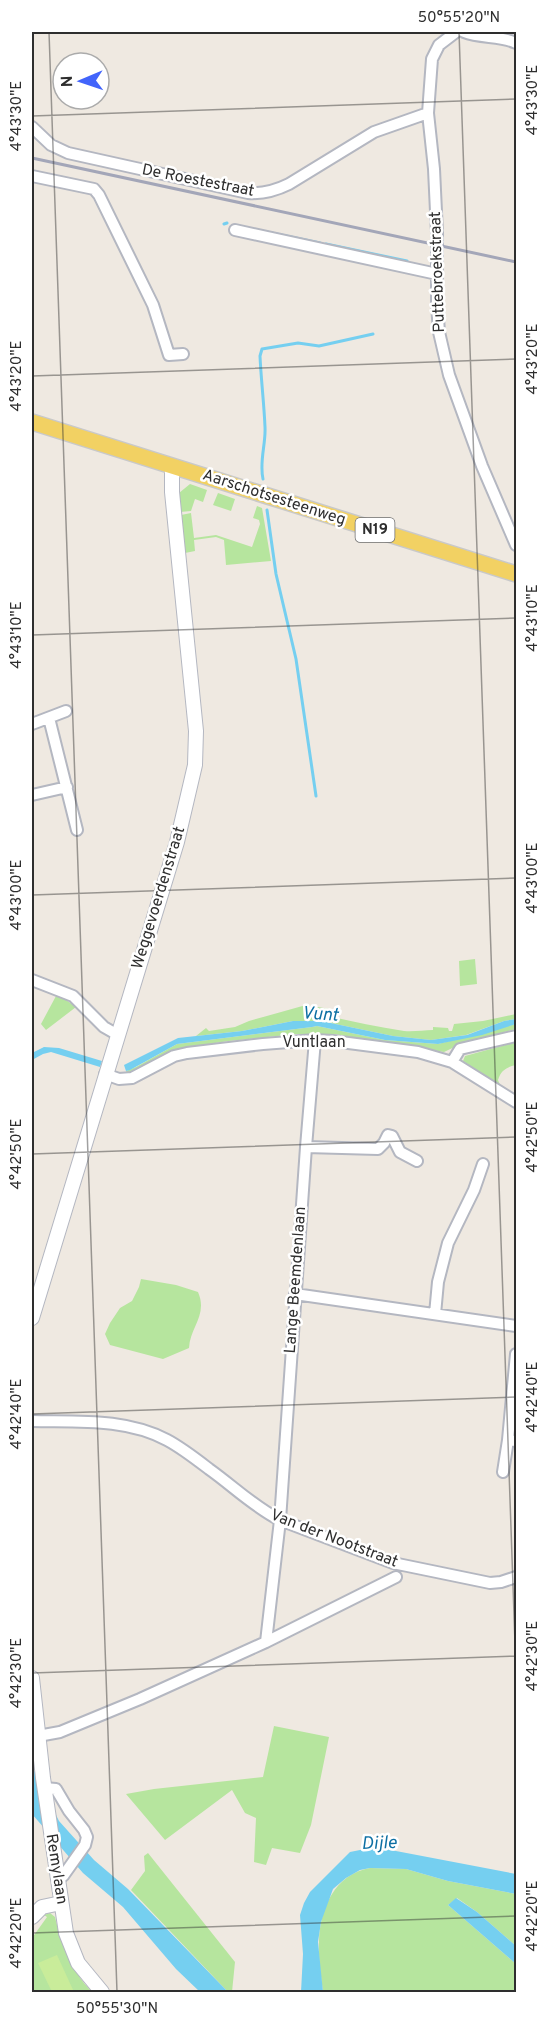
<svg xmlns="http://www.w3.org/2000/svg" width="548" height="2024" font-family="Overpass,sans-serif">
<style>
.green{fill:#b6e59e}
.pitch{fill:#c9ec9a}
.water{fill:#75cff0}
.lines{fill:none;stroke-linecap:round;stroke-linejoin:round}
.stream{stroke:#75cff0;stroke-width:3}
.street-casing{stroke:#b4b7c1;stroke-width:14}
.secondary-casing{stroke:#b4b7c1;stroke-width:16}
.primary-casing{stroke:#c9c9c9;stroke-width:18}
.street{stroke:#fff;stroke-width:10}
.secondary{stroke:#fff;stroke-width:14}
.primary{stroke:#f2d163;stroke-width:15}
.rail{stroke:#a3a6b8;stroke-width:3}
.ticks{fill:none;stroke:#2e2e2e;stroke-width:1.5;stroke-opacity:0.45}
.labels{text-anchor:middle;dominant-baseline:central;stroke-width:5;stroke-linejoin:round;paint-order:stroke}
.shield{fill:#fff;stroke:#6d6d6d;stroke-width:1.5}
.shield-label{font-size:15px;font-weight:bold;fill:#2e2e2e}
.street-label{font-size:16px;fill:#2e2e2e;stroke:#fff}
.water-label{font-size:18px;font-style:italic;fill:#0d6fa3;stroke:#fff}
.neatline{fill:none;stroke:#2e2e2e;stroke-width:2}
.ticks-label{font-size:15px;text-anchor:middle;fill:#2e2e2e}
</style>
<rect width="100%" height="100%" fill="#efe9e1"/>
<path class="green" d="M190 484 207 490 203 502 195 499 191 511 180 512 179 493Z
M218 493 235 499 231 511 213 505Z
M257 506 262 508 271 561 226 565 224 540 216 537 194 540 195 551 185 553 181 515 191 513 194 538 216 535 252 547 260 524 259 520 253 518Z
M475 959 477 984 460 986 459 961Z
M56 996 66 1000 76 1007 46 1030 41 1024Z
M306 1005 312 1013 318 1007 329 1009 328 1016C354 1022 378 1027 404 1031 414 1032 423 1030 433 1030V1027L448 1028 449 1031H452L454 1024 483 1021 516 1014V1019L504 1021 466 1035 431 1040 393 1036 321 1021H293L242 1031 196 1036 206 1028 209 1031 235 1027 249 1021Z
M516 1024V1029L463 1043 444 1052 334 1034H296L229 1041 188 1047 172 1051 136 1071 127 1074 126 1071 136 1067 177 1044 312 1027 317 1026 385 1040 438 1044Z
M516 1042V1065C507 1067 501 1070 498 1080L500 1085 463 1061 465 1056Z
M141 1279 176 1285 198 1292C208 1315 190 1327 189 1348L163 1359 110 1345 105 1334 110 1323 120 1308 132 1301 139 1287Z
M274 1726 329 1737 311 1825 300 1853 272 1848 266 1865 254 1862 256 1818 245 1813 232 1790 165 1840 126 1794 154 1789 263 1777Z
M148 1853 235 1962 232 1992H228L131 1890 145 1871 144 1856Z
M370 1868 406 1869 448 1881 516 1894V1946L477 1912 457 1898 448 1905 516 1964V1992H323C321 1976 318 1958 319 1941 320 1908 335 1874 370 1868Z
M50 1913 55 1917C62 1946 71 1970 92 1992H32V1938L47 1917 44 1915Z"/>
<path class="pitch" d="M57 1955 74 1992H52L38 1963Z"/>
<path class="water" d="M516 1019V1024L482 1035 438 1044 385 1040 317 1026 312 1027 177 1044 130 1070 126 1071 124 1065 178 1038 242 1031 293 1021H321L393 1036 431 1040 467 1035 504 1021Z
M44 1047 59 1048 102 1061 100 1067 51 1052 43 1054 32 1060V1053Z
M32 1766 59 1821 94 1860 128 1889 228 1992H200L176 1969 123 1907 83 1873 32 1814Z
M375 1847 516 1874V1894L448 1881 406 1869 370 1868 360 1870 346 1878 333 1889 321 1922 318 1942 323 1992H301L303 1954 300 1915 304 1903 310 1892 350 1852Z
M456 1898 477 1912 516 1946V1964L448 1905Z"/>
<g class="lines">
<path class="stream" d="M224 224 227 223
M257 230 320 243
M326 244 407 261
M263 479C259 462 266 444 265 427 264 403 261 379 260 356L262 349 298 343 319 346 373 334
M267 510 276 574 296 659 316 796"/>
<defs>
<path id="street" d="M456 32 439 45 432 59 428 113 434 169 437 233V304L439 332 449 375 482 466 516 545
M464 32C481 39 500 35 516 43
M32 127 51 145 68 153 248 193C263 194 275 191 289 184L374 132 428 113
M32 176 94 189 99 195 153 305 169 355 183 354
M235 230 437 274
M49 718 77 830
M32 724 66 711
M32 795 67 787
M32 980 73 996 104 1027 118 1035
M452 1062 460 1049 516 1036
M105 1074 119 1079 132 1078 174 1056 187 1053 263 1044 315 1040 333 1041 418 1052 452 1062 516 1102
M306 1147 378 1149 384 1143 388 1135 392 1136 400 1152 417 1161
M295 1294 516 1326
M435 1314 438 1282 448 1243 474 1190 483 1164
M516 1354 508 1440 516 1441
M32 1421C77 1422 126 1418 167 1440 182 1448 196 1459 209 1469 233 1486 254 1507 280 1520L393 1563 490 1583 501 1582 516 1577
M503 1472 508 1440
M266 1642 396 1577
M38 1736 60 1732 140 1699 266 1642 280 1520 306 1147 315 1040
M44 1788 56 1789 69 1811 84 1830 87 1837 85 1845 63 1876H57"/>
<path id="secondary" d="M32 1318 177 842 195 765 196 731 172 492V466
M32 1678 43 1778 66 1933 78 1963 102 1992
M32 1917 42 1907 61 1903"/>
<path id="primary" d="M32 422 516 574"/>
</defs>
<use href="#street" class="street-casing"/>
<use href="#secondary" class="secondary-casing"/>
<use href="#primary" class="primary-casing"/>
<use href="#street" class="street"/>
<use href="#secondary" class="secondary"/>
<use href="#primary" class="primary"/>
<path class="rail" d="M32 158 516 262"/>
</g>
<path class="ticks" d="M49 32 117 1992M459 32 516 1672M32 116 516 99M32 376 516 359M32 635 516 618M32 895 516 878M32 1154 516 1137M32 1414 516 1397M32 1673 516 1656M32 1933 516 1916"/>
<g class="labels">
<rect class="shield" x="355.5" y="518" width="39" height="24" rx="4.5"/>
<g class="shield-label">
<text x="375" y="530">N19</text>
</g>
<g class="street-label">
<text transform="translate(198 181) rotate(11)">De Roestestraat</text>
<text transform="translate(438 272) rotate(-92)">Puttebroekstraat</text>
<text transform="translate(274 498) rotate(18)">Aarschotsesteenweg</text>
<text transform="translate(159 898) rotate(-73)">Weggevoerdenstraat</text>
<text x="314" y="1043">Vuntlaan</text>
<text transform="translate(296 1280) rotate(-86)">Lange Beemdenlaan</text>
<text transform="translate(334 1539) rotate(21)">Van der Nootstraat</text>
<text transform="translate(56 1869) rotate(81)">Remylaan</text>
</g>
<g class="water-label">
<text transform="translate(320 1015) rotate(4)">Vunt</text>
<text transform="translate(379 1844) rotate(-2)">Dijle</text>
</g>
</g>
<rect width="548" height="2024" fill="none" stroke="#ffffff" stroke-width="66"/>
<g transform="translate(81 81) rotate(268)"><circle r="28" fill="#ffffff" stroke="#ababab" stroke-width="1.5"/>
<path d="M0-4.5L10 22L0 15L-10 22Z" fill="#4264fb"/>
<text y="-9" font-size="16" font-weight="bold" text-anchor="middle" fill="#2e2e2e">N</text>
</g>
<rect x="33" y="33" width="482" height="1958" class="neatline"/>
<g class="ticks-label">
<text x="459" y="22">50°55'20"N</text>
<text transform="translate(532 100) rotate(-90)" y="5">4°43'30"E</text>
<text transform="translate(16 116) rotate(-90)" y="5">4°43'30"E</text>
<text transform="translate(532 359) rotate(-90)" y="5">4°43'20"E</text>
<text transform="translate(16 376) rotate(-90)" y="5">4°43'20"E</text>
<text transform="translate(532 618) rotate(-90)" y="5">4°43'10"E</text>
<text transform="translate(16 635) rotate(-90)" y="5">4°43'10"E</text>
<text transform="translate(532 878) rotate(-90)" y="5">4°43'00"E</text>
<text transform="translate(16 895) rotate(-90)" y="5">4°43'00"E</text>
<text transform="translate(532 1137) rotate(-90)" y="5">4°42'50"E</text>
<text transform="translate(16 1154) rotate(-90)" y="5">4°42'50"E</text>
<text transform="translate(532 1397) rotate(-90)" y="5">4°42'40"E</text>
<text transform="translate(16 1414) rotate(-90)" y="5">4°42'40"E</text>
<text transform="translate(532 1656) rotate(-90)" y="5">4°42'30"E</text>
<text transform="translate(16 1673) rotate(-90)" y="5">4°42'30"E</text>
<text transform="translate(532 1916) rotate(-90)" y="5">4°42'20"E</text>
<text transform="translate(16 1933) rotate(-90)" y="5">4°42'20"E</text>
<text x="117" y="2013">50°55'30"N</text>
</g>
</svg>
